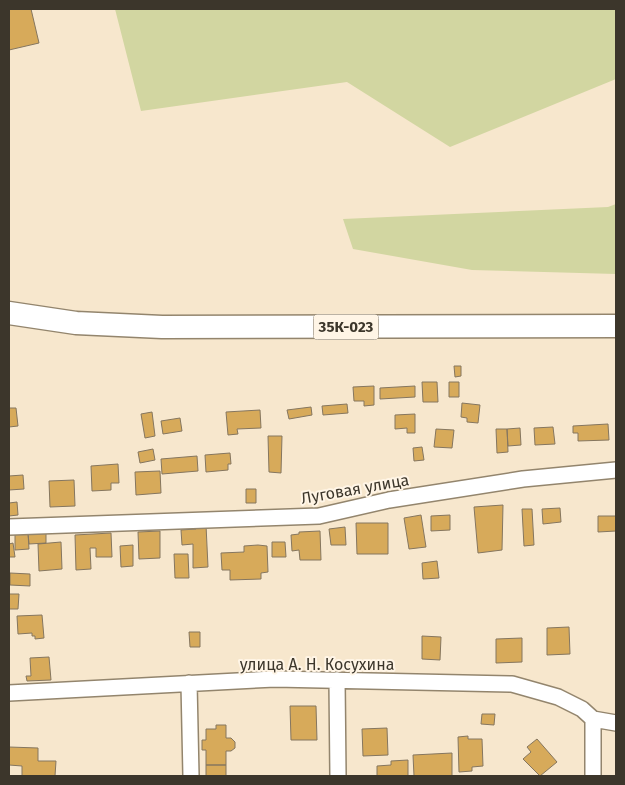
<svg xmlns="http://www.w3.org/2000/svg" width="625" height="785" font-family="'Fira Sans',sans-serif">
<style>
.green{fill:#d2d6a1}
.building{fill:#d7aa5a;stroke:#85765f}
.lines{fill:none;stroke-linecap:round;stroke-linejoin:round}
.minor-casing{stroke:#93856d;stroke-width:18}
.primary-casing{stroke:#93856d;stroke-width:25}
.minor{stroke:#fff;stroke-width:15}
.primary{stroke:#fff;stroke-width:22}
.labels{text-anchor:middle;dominant-baseline:central;stroke-width:4;stroke-linejoin:round;paint-order:stroke}
.shield{fill:#fff5e6;stroke:#766f63;stroke-width:1}
.shield-label{font-size:15px;font-weight:bold;fill:#3c362b}
.street-label{font-size:16px;fill:#3c362b;stroke:#fff5e6}
</style>
<rect width="100%" height="100%" fill="#f7e7cd"/>
<path class="green" d="M115 9H616V79L450 147 347 82 141 111Z
M616 204V274L472 270 353 249 343 219 608 207Z"/>
<path class="building" d="M9 9H31L39 43 9 50Z
M454 366H461V376L455 377Z
M422 382H437L438 402H423Z
M449 382H459V397H449Z
M374 386V405L364 406V401H354L353 387Z
M415 386V397L380 399V388Z
M462 403 480 405 478 423 467 422V418L461 417Z
M347 404 348 413 323 415 322 406Z
M311 407 312 415 289 419 287 410Z
M9 408H16L18 426 9 427Z
M260 410 261 428 237 429 238 434 228 435 226 412Z
M152 412 155 436 145 438 141 414Z
M415 414V433H407V428L395 429V415Z
M180 418 182 431 163 434 161 421Z
M608 424 609 440 578 441V433H573V426Z
M553 427 555 444 535 445 534 428Z
M520 428 521 445 508 446 507 429Z
M436 429 454 430 452 448 434 447Z
M496 429H507L508 452 497 453Z
M268 436H282L281 473 269 472Z
M422 447 424 460 414 461 413 448Z
M153 449 155 460 140 463 138 452Z
M230 453 231 464H228V470L206 472 205 455Z
M197 456 198 471 162 474 161 459Z
M118 464 119 483H111V490L92 491 91 466Z
M160 471 161 493 136 495 135 472Z
M23 475 24 489 9 490V476Z
M74 480 75 506 50 507 49 481Z
M246 489H256V503H246Z
M17 502 18 515 9 516V503Z
M503 505 502 550 478 553 474 507Z
M560 508 561 522 543 524 542 509Z
M522 509H532L534 545 524 546Z
M421 515 426 547 409 549 404 518Z
M450 515V530L431 531V516Z
M598 516H616V531L598 532Z
M356 523H388V554H357Z
M195 525H206L208 567 193 568V544L182 545 181 530 196 529Z
M345 527 346 545H331L329 529Z
M160 531V558L139 559 138 532Z
M320 531 321 560H300L299 550 292 551 291 535 299 534V532Z
M46 532V543L29 544 28 533Z
M28 533 29 549 15 550V534Z
M111 533 112 557H96V548H90L91 569 76 570 75 535Z
M61 542 62 569 39 571 38 544Z
M272 542H285L286 557H272Z
M13 543 15 557H9V544Z
M133 545V566L121 567 120 546Z
M258 545 267 546 268 572 261 573V579L230 580V570H222L221 553 244 552V546Z
M174 554H188L189 578H175Z
M437 561 439 578 423 579 422 563Z
M10 573 30 574V586L10 585Z
M9 594H19L18 609H9Z
M42 615 44 638 35 639V636H32V633L18 634 17 616Z
M569 627 570 654 547 655V628Z
M189 632H200V647H190Z
M422 636 441 637 440 660 422 659Z
M522 638V662L496 663V639Z
M49 657 51 680 27 681 26 676H31L30 658Z
M290 706H316L317 740H291Z
M482 714H495L494 725 481 724Z
M216 725H226V738H231L235 742V748L231 751H226V765H206V750H202V740H206V729H216Z
M387 728 388 755 363 756 362 729Z
M468 736V739H482L483 766 472 767V771L459 772 458 737Z
M537 739 557 762 540 776 523 759 531 752 527 747Z
M9 747 38 748V761H56L55 776H22V766L9 765Z
M452 753V776H414L413 755Z
M408 760V776H377V766L391 765V761Z
M206 765H226V776H202H206Z"/>
<g class="lines">
<defs>
<path id="minor" d="M9 527 319 516 389 500 523 479 616 470
M337 680 338 776
M189 683 191 776
M9 693 275 679 512 684 558 697 582 709 593 719 616 723
M593 776V719"/>
<path id="primary" d="M9 313 76 323 162 327 616 326"/>
</defs>
<use href="#minor" class="minor-casing"/>
<use href="#primary" class="primary-casing"/>
<use href="#minor" class="minor"/>
<use href="#primary" class="primary"/>
</g>
<g class="labels">
<rect class="shield" x="313.5" y="314.5" width="65" height="25" rx="4"/>
<g class="shield-label">
<text x="346" y="327">35К-023</text>
</g>
<g class="street-label">
<text transform="translate(355 489) rotate(-10)">Луговая улица</text>
<text x="317" y="664">улица А. Н. Косухина</text>
</g>
</g>
<rect width="625" height="785" fill="none" stroke="#3c362b" stroke-width="20"/>
</svg>
